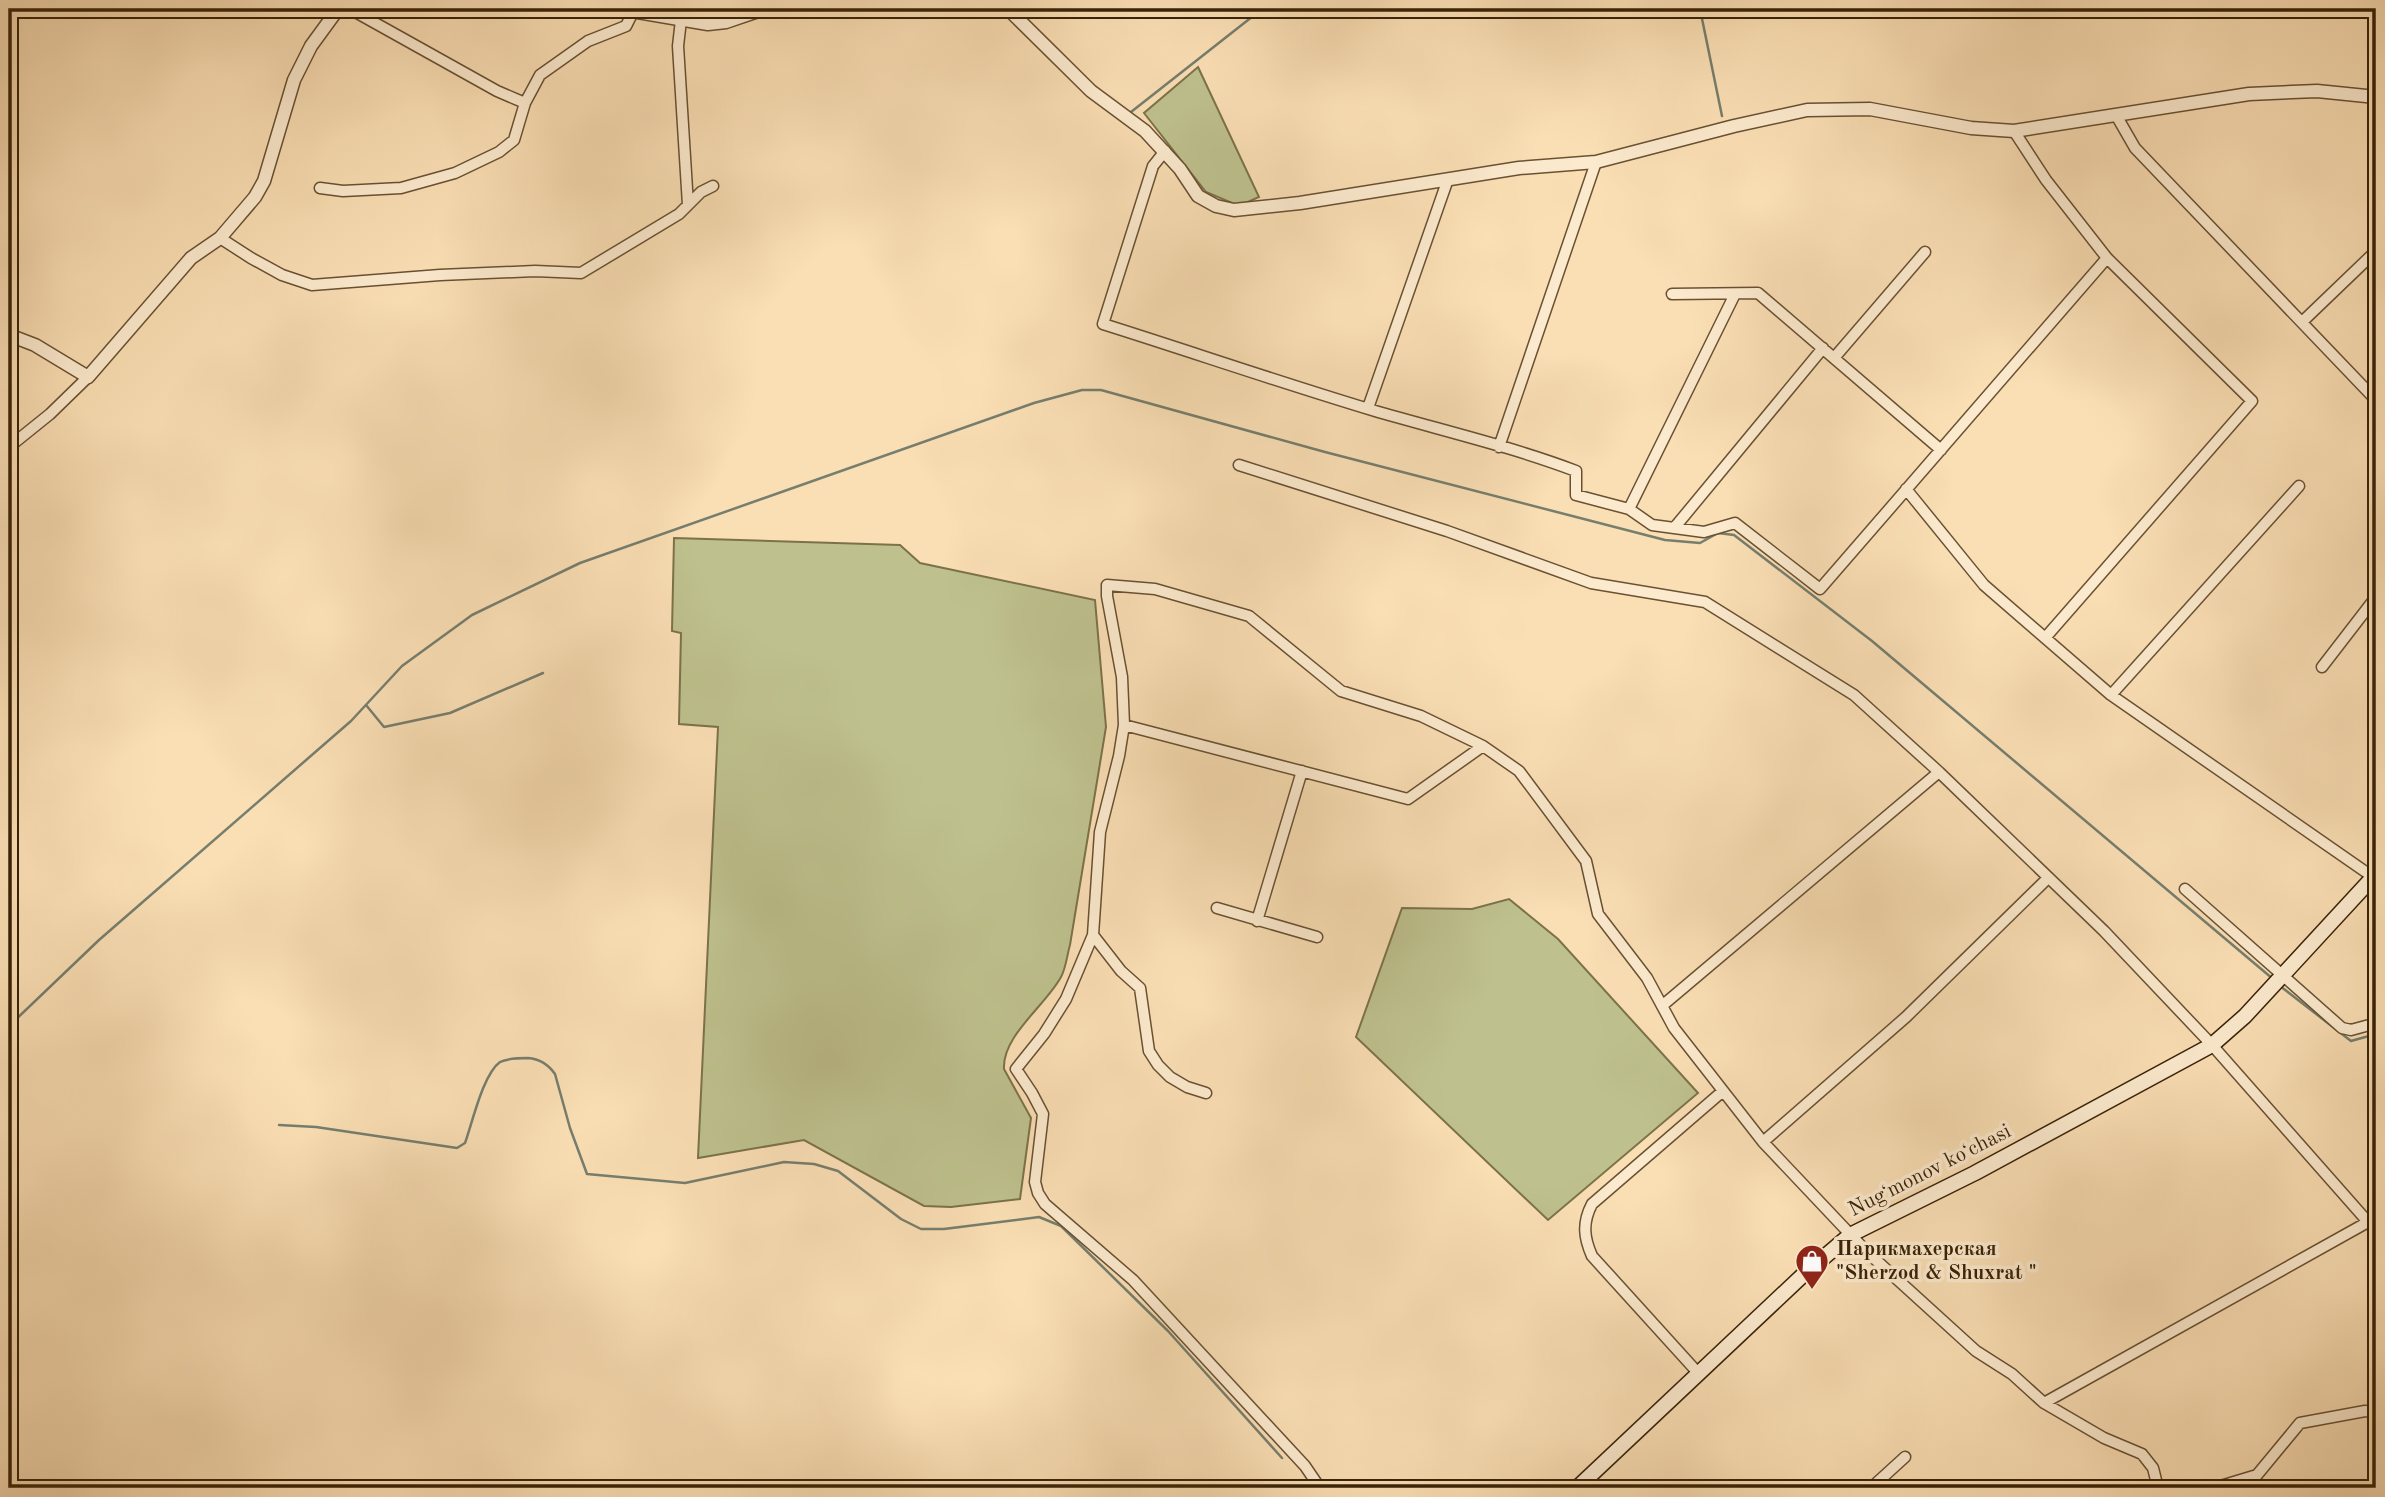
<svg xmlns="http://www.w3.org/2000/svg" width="2385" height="1497" font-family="'Old Standard TT',serif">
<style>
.green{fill:#bec18e;stroke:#7c724a;stroke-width:2}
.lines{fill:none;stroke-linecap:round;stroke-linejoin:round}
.stream{stroke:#767e6e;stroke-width:2.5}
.minor-casing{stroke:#695132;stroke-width:13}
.tertiary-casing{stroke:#695132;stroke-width:15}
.secondary-casing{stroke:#392207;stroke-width:17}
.minor{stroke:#fceace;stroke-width:10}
.tertiary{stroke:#fceace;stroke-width:12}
.secondary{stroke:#fceace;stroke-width:14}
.labels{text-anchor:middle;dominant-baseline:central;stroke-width:7;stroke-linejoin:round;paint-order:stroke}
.street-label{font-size:21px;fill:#392207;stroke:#fceace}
.poi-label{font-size:21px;font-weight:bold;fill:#392207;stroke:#fceace;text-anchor:start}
</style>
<rect width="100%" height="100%" fill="#fadeb4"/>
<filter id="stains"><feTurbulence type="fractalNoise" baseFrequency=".00286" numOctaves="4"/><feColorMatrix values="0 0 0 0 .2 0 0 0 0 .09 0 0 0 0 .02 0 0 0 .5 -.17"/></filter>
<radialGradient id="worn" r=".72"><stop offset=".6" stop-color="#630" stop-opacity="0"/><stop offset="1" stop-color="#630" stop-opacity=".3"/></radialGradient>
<path class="green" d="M1198 67 1259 197 1239 206 1206 192 1144 113Z
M674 538 900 545 920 563 1095 600 1106 727 1070 945C1067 955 1066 968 1061 977 1046 1005 1002 1036 1004 1069L1031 1118 1020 1199 951 1207 924 1206 804 1140 698 1158 718 727 679 724 681 633 672 631Z
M1509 899 1558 939 1698 1093 1548 1220 1356 1037 1402 908 1472 909Z"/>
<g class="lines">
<path class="stream" d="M1700 9 1722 116
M1131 112 1262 9
M366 705 384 727 450 713 543 673
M2280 986 2351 1041 2376 1034
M9 1026 99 940 351 721 402 666 472 615 580 563 1034 403 1082 390H1101L1325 452 1665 540 1700 543 1718 533 1734 535 1872 641 2273 979
M279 1125 316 1127 457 1148 465 1143C472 1124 483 1074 500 1062 508 1058 519 1058 528 1058 540 1059 548 1064 555 1074L570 1128 587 1174 685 1183 784 1162 814 1164 838 1171 901 1219 921 1229H944L1039 1217 1061 1226 1168 1331 1282 1458"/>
<defs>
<path id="minor" d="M350 9 497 91 525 103
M681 20 678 46 688 205
M2116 115 2135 148 2376 400
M2014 131 2046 180 2107 258 2252 401 2045 638
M1165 151 1153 166 1103 324C1192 352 1282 383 1372 410 1440 430 1510 446 1576 471V495L1629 509 1652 525 1704 532 1735 523 1820 589 2107 258
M320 188 343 191 401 188 455 173 499 152 514 140 525 103 540 75 588 41 626 26 633 12
M220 238 251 258 282 275 312 285 440 275 535 271 581 273 679 214 701 192 713 186
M1672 294 1758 293 1941 450
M2302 322 2376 251
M1834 358 1925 252
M1368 408 1448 179
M9 447 50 414 88 377
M1499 447 1596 162
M1239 465 1447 531 1591 583 1705 602 1854 695 1939 772 2104 931 2212 1045 2368 1222
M1906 489 1984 585 2111 695 2373 877
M1629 509 1735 294
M1675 527 1823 348
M2322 667 2376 597
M2111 695 2299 486
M1124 725 1408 799 1483 746
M2185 889 2342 1028 2351 1030 2373 1024
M1217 908 1317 937
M1257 921 1302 771
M1093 935 1066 999 1044 1034 1016 1069 1032 1093 1043 1114 1035 1182 1038 1193 1045 1204 1133 1280 1305 1466 1320 1488
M1663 1005 1939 772
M1206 1093 1187 1087 1170 1077 1158 1065 1149 1051 1140 988 1121 971 1093 935 1100 832 1119 756 1124 725 1122 677 1107 596V585L1155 589 1249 616 1341 691 1421 716 1483 746 1519 771 1586 861 1598 914 1647 978 1674 1028 1763 1142 1866 1251 1976 1351 2012 1374 2044 1403 2104 1438 2142 1454 2153 1468 2158 1488
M1763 1142 1906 1017 2048 878
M1699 1374 1592 1256C1584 1238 1582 1223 1592 1204L1723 1091
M2044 1403 2368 1222 2376 1215
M1871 1488 1905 1457
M2214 1488 2257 1475 2300 1423 2365 1411 2376 1412"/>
<path id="tertiary" d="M620 9 708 24 726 22 764 9
M1008 9 1091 91 1145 131 1180 169 1198 196 1216 206 1234 210 1300 203 1519 168 1596 162 1734 126 1807 110 1870 109 1971 128 2014 131 2249 94 2317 91 2376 97
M9 335 35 345 88 377 191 258 220 238 255 197 264 181 294 80 311 46 338 9"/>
<path id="secondary" d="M1577 1488 1802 1276 1850 1235 1975 1173 2212 1045 2245 1016 2376 874"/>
</defs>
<use href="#minor" class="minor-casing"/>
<use href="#tertiary" class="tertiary-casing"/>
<use href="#secondary" class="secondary-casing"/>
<use href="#minor" class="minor"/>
<use href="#tertiary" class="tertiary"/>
<use href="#secondary" class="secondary"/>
</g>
<defs>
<symbol id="shop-pin" viewBox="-11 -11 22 30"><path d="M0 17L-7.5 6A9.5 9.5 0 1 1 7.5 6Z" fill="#8f2418" stroke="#fceace"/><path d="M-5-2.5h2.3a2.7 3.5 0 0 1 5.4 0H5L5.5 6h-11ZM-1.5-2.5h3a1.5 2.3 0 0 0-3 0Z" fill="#fff"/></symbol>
</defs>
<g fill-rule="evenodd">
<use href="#shop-pin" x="1793" y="1242" width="38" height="52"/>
</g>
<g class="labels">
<g class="street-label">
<text transform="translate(1930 1171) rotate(-27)">Nugʻmonov koʻchasi</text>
</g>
<g class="poi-label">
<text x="1836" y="1249">Парикмахерская<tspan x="1836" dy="24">"Sherzod &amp; Shuxrat "</tspan></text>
</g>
</g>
<rect width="2385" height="1497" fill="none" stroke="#fadeb4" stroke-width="35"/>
<rect x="10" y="10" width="2364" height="1476" fill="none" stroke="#392207" stroke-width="3.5"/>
<rect x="18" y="18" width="2350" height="1462" fill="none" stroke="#392207" stroke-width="2"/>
<rect width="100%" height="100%" filter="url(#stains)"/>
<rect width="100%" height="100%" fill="url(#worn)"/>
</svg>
